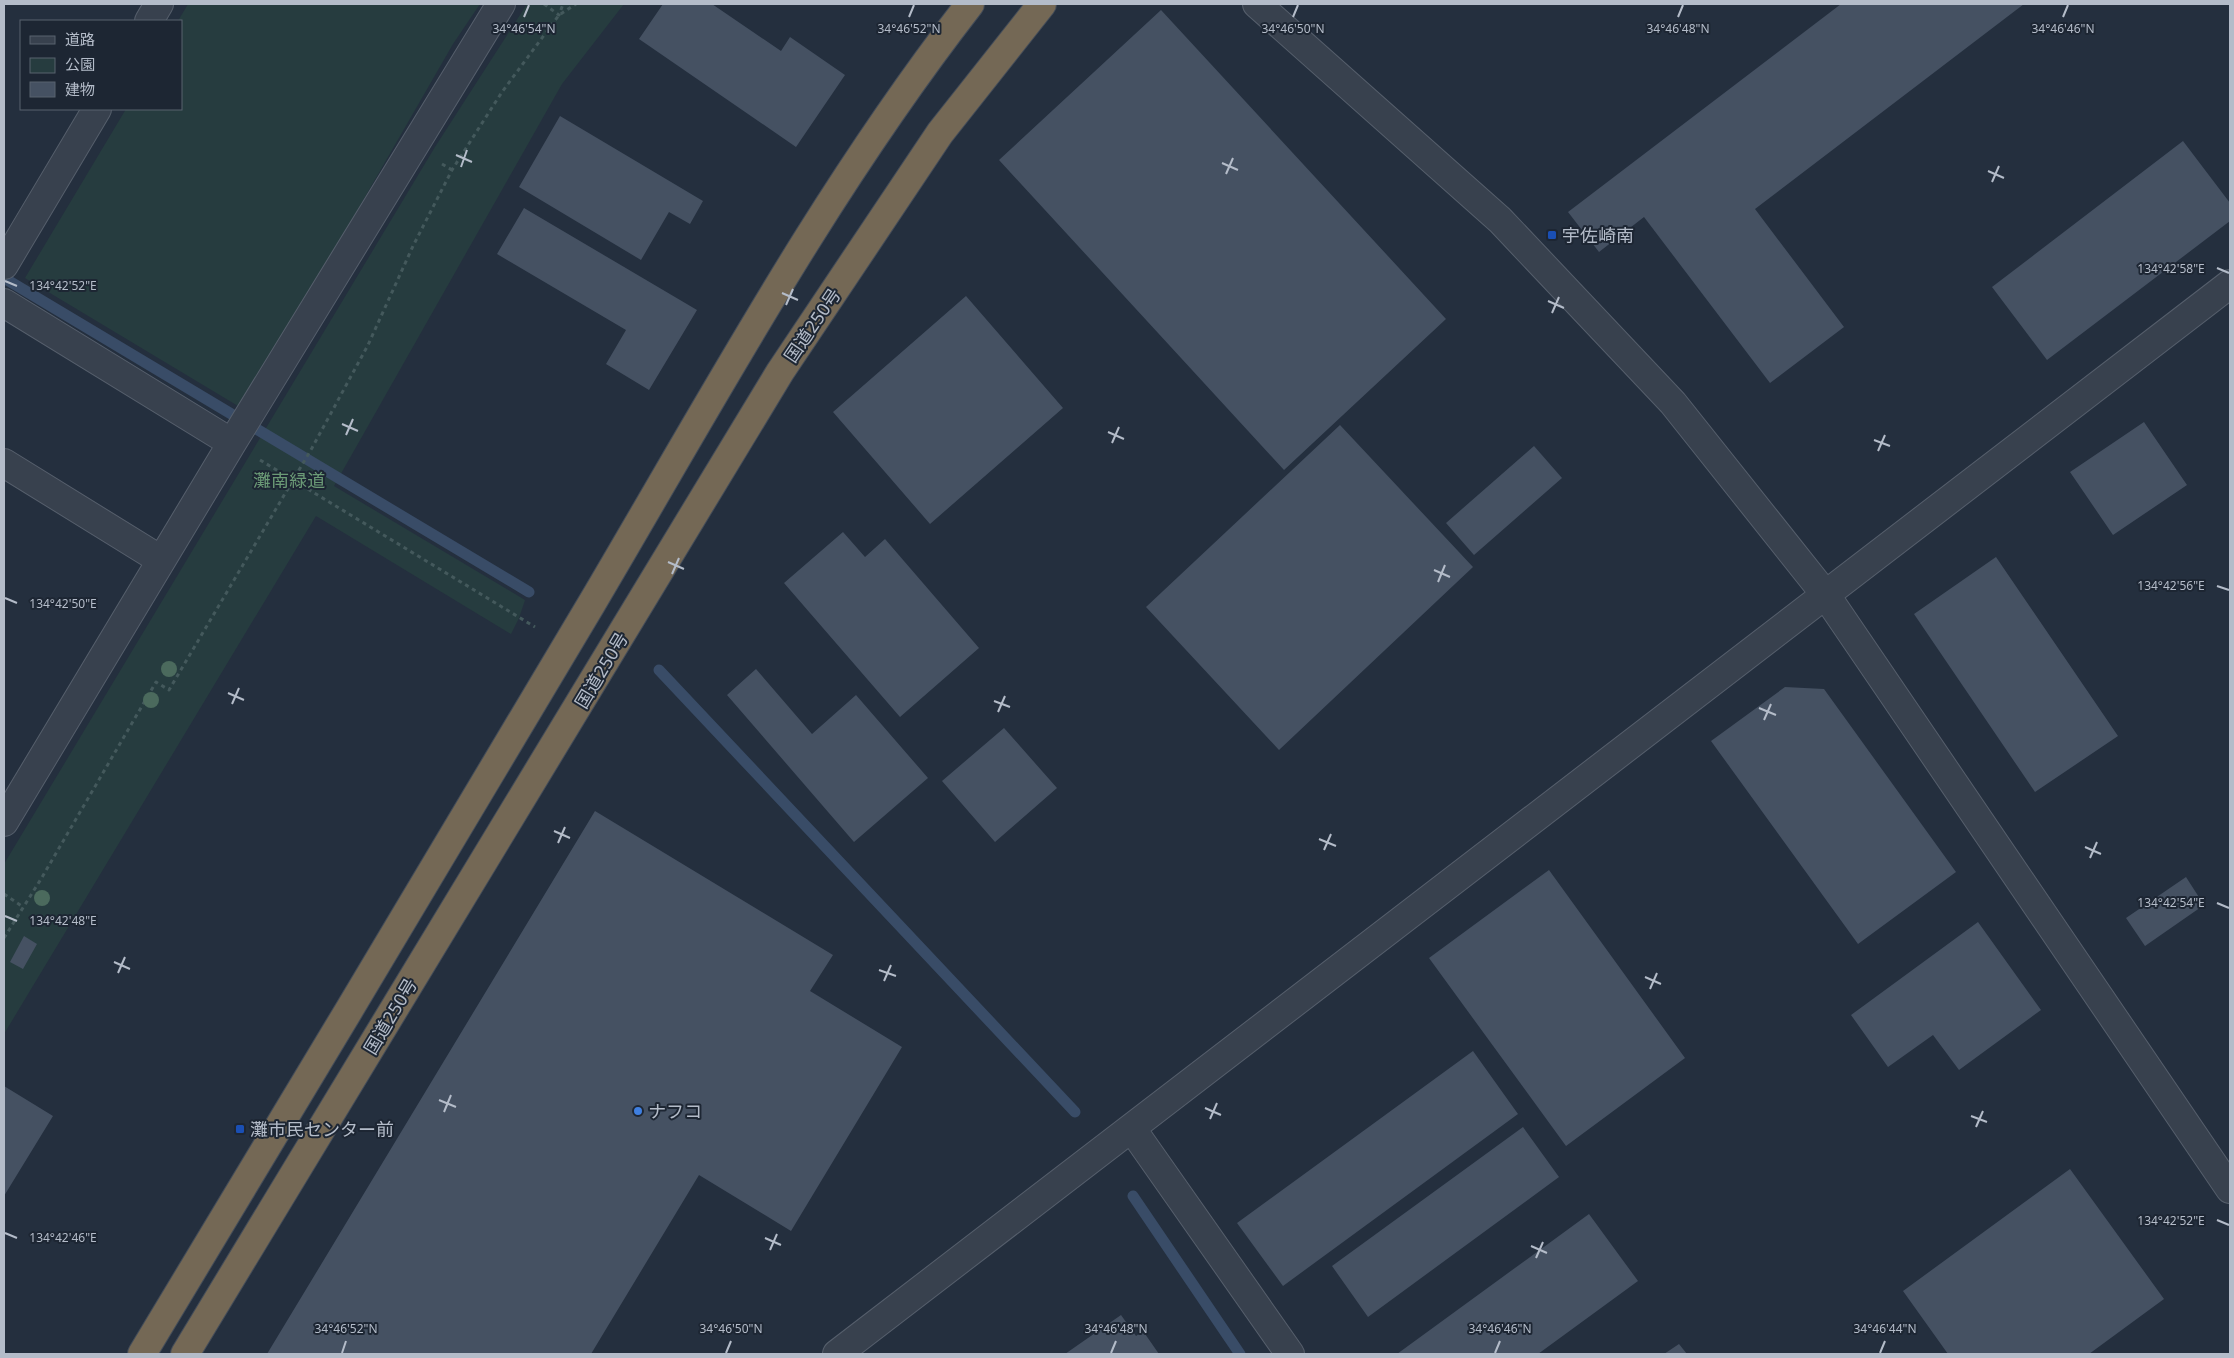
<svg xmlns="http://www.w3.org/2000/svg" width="2234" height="1358" font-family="'Noto Sans','Noto Sans JP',sans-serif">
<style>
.green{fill:#263c3f}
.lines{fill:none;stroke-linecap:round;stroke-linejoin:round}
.stream{stroke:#394c67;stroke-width:11}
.building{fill:#455162}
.minor-casing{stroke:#565f6c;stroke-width:30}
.highway-casing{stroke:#434c59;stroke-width:30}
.path{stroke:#44595c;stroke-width:3;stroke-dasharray:4 4;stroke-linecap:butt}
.minor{stroke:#38414e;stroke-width:28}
.highway{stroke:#746855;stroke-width:28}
.tree{fill:#4b6a5d}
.ticks{fill:none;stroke:#b4bcc9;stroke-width:2}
.transit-dot{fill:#1a4fb4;stroke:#1d2633;stroke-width:2}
.shop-dot{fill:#3f7fe0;stroke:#1d2633;stroke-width:2}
.labels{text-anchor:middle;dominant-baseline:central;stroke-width:4;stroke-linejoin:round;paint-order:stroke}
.poi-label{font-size:18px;fill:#b4bcc9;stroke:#1d2633;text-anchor:start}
.street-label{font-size:18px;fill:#b4bcc9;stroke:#1d2633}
.park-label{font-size:18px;fill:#6b9a76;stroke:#1d2633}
.ticks-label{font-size:12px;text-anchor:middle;fill:#b4bcc9;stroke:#1d2633;stroke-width:4;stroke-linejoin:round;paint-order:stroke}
</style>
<rect width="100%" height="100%" fill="#242f3e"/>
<path class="green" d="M188 4H480L453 44 243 409 25 278 126 109H181V21H178Z
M527 4H624L562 84 334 486 525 600 519 618 511 634 316 516 4 1034V864L435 147Z"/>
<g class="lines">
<path class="stream" d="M4 278 529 592
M659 670 1075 1112
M1133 1196 1240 1354"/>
</g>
<path class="building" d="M663 4H712L781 51 790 37 845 75 796 147 639 39Z
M1841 4H2024L1755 209 1844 327 1770 383 1644 217 1599 252 1568 212Z
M1161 10 1446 319 1284 470 999 160Z
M560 116 703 201 690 224 669 212 641 260 519 187Z
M2183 141 2230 203V221L2047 360 1992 287Z
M524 208 697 310 649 390 606 364 626 330 497 254Z
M966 296 1063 408 930 524 833 412Z
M2144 422 2187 485 2113 535 2070 472Z
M1340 425 1473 567 1279 750 1146 607Z
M1534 446 1562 478 1474 555 1446 523Z
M843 532 865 557 885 539 979 648 900 717 784 583Z
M1996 557 2118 736 2035 792 1914 614Z
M756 669 812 734 856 695 928 778 854 842 727 695Z
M1785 687 1824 689 1956 872 1858 944 1711 741Z
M1004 728 1057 788 995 842 942 781Z
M595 811 833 955 810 991 902 1047 791 1231 699 1175 591 1354H267Z
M1549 870 1685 1058 1566 1146 1429 958Z
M2186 877 2204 905 2145 946 2126 918Z
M1978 922 2041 1010 1959 1070 1933 1035 1888 1067 1851 1015Z
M24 936 37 944 23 969 10 962Z
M1473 1051 1518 1114 1283 1286 1237 1223Z
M4 1086 53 1116 4 1196Z
M1523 1127 1559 1177 1368 1317 1332 1266Z
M2070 1169 2164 1299 2089 1354H1948L1903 1291Z
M1589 1214 1638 1281 1538 1354H1397Z
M1121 1315 1136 1336 1143 1331 1159 1354H1065Z
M1679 1344 1687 1354H1664Z"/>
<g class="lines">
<defs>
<path id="minor" d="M1257 4 1500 220 1673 403 1825 594 2230 1189
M149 21 159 4
M4 265 97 109
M4 303 232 443
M4 463 161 560
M4 822 232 443 501 4
M1132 1129 1290 1354
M837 1354 2230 284"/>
<path id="highway" d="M142 1354C292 1104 444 854 592 603 712 400 825 190 970 4
M185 1354 780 372 940 133 1042 4"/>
</defs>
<use href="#minor" class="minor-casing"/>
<use href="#highway" class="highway-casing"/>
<path class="path" d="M544 4 559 15 563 4
M442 164 452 170
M260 460 535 627
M4 894 23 907
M4 938 41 879 156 682 169 690 312 448 368 345 413 246 452 170 502 92 559 15 576 4"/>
<use href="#minor" class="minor"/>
<use href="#highway" class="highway"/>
</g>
<g class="tree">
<circle cx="169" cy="669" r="8"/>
<circle cx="151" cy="700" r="8"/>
<circle cx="42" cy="898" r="8"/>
</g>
<path class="ticks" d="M524 17 529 5M909 17 914 5M1293 17 1298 5M1678 17 1683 5M2063 17 2068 5M456 155 472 162M1222 163 1238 170M461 167 467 150M1988 171 2004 178M1226 174 1233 158M1992 182 1999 166M2217 268 2229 273M5 281 17 286M782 293 798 300M1548 301 1564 308M786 305 793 289M1552 313 1559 297M342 424 358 431M1108 432 1124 439M346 435 353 419M1874 440 1890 446M1112 443 1119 427M1878 451 1885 435M668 562 684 569M1434 570 1450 577M672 574 679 558M1438 582 1445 565M2217 586 2229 590M5 598 17 603M228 693 244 700M994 701 1010 707M232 704 239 688M1759 708 1776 715M998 712 1005 696M1764 720 1771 704M554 831 570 838M1319 839 1336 846M558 843 565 827M2085 847 2101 854M1324 850 1331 834M2090 858 2097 842M2217 903 2229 908M5 916 17 921M114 962 130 969M879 970 896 976M118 973 125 957M1645 977 1661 984M884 981 891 965M1650 989 1657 973M439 1100 456 1107M1205 1108 1221 1115M444 1112 451 1095M1971 1116 1987 1122M1210 1119 1217 1103M1976 1127 1983 1111M2217 1220 2229 1225M5 1233 17 1238M765 1238 781 1245M1531 1246 1547 1253M770 1250 777 1234M1536 1258 1543 1242M342 1353 346 1341M726 1353 731 1341M1111 1353 1116 1341M1495 1353 1500 1341M1880 1353 1885 1341"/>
<g class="transit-dot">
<rect x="1547" y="230" width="10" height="10" rx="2.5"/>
<rect x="235" y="1124" width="10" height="10" rx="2.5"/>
</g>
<circle class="shop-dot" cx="638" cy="1111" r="5"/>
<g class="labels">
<g class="poi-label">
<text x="1562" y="235">宇佐崎南</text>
<text x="648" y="1111">ナフコ</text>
<text x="250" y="1129">灘市民センター前</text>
</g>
<g class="street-label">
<text transform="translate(812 325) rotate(-56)">国道250号</text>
<text transform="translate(601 670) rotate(-59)">国道250号</text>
<text transform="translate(390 1016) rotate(-59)">国道250号</text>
</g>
<g class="park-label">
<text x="289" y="480">灘南緑道</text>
</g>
</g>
<g class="ticks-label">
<text x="524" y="33">34°46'54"N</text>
<text x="909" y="33">34°46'52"N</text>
<text x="1293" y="33">34°46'50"N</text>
<text x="1678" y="33">34°46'48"N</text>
<text x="2063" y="33">34°46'46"N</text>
<text x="2171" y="273">134°42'58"E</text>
<text x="63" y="290">134°42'52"E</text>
<text x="2171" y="590">134°42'56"E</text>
<text x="63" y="608">134°42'50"E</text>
<text x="2171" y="907">134°42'54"E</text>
<text x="63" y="925">134°42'48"E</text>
<text x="2171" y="1225">134°42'52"E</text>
<text x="63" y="1242">134°42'46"E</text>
<text x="346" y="1333">34°46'52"N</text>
<text x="731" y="1333">34°46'50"N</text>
<text x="1116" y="1333">34°46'48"N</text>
<text x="1500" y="1333">34°46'46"N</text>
<text x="1885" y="1333">34°46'44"N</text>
</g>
<rect width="2234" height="1358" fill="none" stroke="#b4bcc9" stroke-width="10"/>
<rect x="20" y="20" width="162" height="90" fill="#1d2633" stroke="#59626f"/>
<rect x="30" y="36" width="25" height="8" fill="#38414e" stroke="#59626f"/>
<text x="65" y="45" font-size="15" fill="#b4bcc9">道路</text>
<rect x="30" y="58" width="25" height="15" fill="#263c3f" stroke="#59626f"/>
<text x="65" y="70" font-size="15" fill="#b4bcc9">公園</text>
<rect x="30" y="82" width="25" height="15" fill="#455162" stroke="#59626f"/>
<text x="65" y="95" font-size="15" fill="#b4bcc9">建物</text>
</svg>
